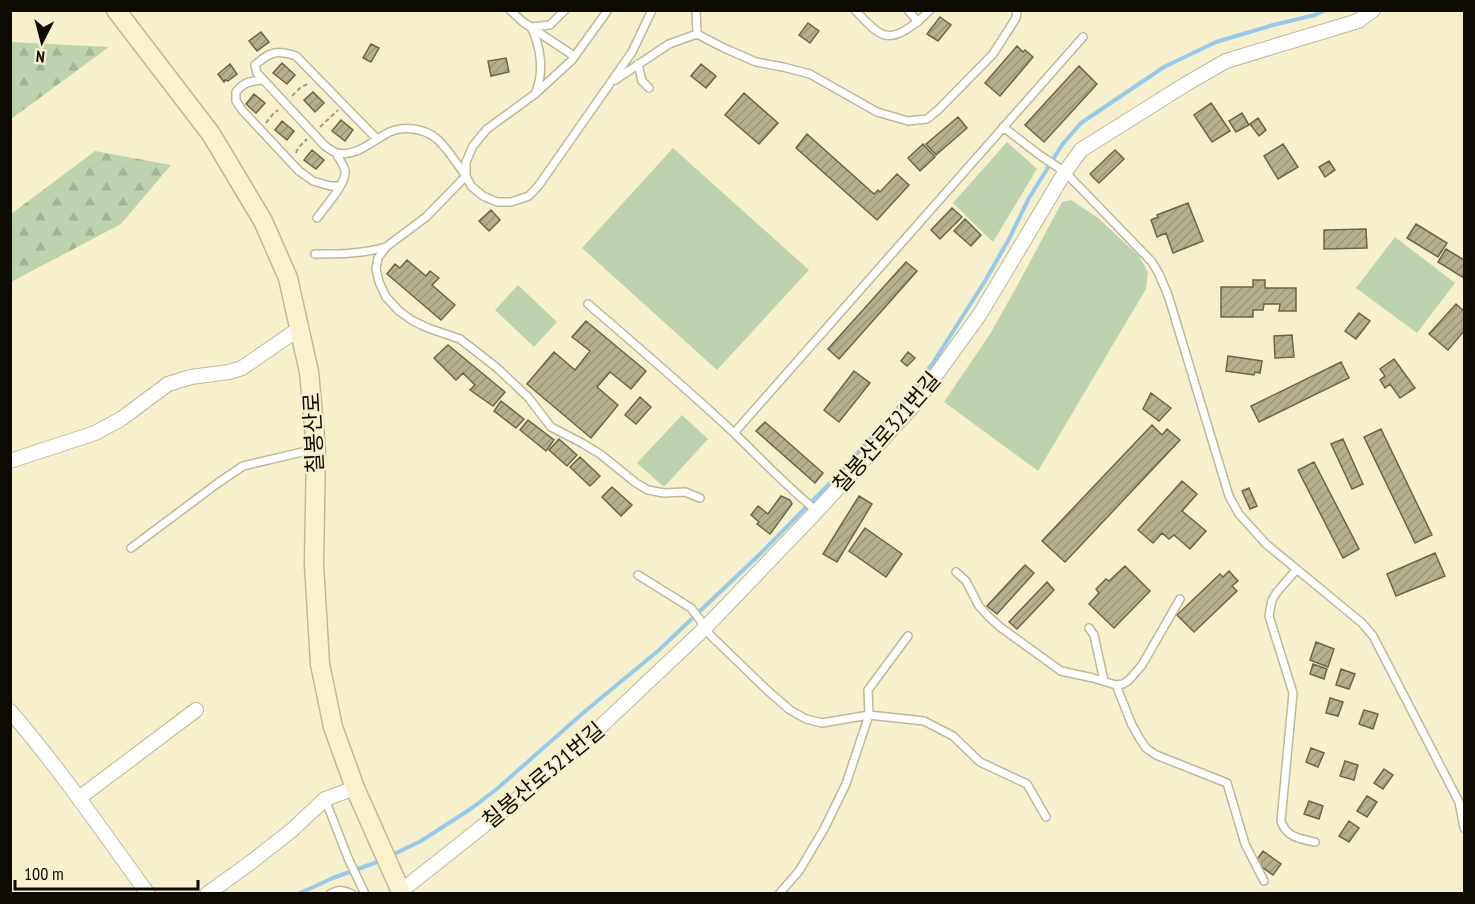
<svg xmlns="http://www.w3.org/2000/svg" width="1475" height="904" font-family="'PT Sans Narrow','Noto Sans KR',sans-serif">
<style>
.grass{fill:#bfd2af}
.forest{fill:url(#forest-firs)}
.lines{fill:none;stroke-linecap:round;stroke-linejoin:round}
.stream{stroke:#98c9eb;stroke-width:4}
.building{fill:url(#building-hatch);stroke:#6c6647;stroke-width:1.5}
.lane-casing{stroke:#bfb897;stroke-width:10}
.street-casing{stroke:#bfb897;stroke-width:16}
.secondary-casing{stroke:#bfb897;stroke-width:21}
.path{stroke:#a09a81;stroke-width:2;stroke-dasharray:4.5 3;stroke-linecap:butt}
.lane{stroke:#fff;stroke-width:7}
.street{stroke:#fff;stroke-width:14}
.secondary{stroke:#faf2cf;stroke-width:18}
.labels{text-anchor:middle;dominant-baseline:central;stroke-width:4.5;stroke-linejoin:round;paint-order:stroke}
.street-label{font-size:22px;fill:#0e0b02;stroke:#f7f0cd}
</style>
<defs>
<pattern id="forest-firs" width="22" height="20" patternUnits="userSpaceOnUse" patternTransform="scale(1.5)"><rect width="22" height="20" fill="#bfd2af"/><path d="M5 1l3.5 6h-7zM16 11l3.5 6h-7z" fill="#a3b395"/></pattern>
<pattern id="building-hatch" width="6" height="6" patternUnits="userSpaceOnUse" patternTransform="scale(1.5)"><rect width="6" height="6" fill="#b7b090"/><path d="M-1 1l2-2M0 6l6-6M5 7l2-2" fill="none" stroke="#9c967b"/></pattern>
</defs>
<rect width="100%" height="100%" fill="#f7f0cd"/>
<path class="grass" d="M1007 142 1037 169 993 242 953 203Z
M673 148 809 270 717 370 582 248Z
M1071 200 1098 218 1139 256 1148 272 1146 289 1038 471 944 402 990 334 1016 288 1062 202Z
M1395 237 1455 283 1417 333 1356 288Z
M518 285 557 322 534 347 495 310Z
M682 415 708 439 664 487 637 463Z"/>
<path class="forest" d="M11 42 109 47 11 119Z
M95 151 171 165 121 224 11 282V214Z"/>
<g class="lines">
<path class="stream" d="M390 856 421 841 472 808 498 788 583 713 659 650 760 554 837 476 903 402 933 363 985 281 1009 239 1029 198 1062 145 1081 123 1164 67 1216 42 1273 25 1315 15 1325 10
M298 894 333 878 380 861"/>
</g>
<path class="building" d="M940 17 951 25 938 41 927 34Z
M808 23 819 31 810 43 799 35Z
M261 32 269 42 257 51 249 41Z
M371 44 379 48 371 62 363 58Z
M1017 46 1023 52 1025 50 1033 57 1000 96 985 83Z
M506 58 509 72 491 76 488 61Z
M282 63 295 75 287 84 273 73Z
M230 64 237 74 228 81 225 80 224 82 218 74Z
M701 64 716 76 706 88 691 76Z
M1079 66 1097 84 1044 142 1025 125Z
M313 92 324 103 315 112 304 100Z
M744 93 778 123 759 144 725 115Z
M254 94 265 103 256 113 246 104Z
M1211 103 1230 131 1212 142 1194 115Z
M1242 113 1249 125 1236 132 1229 121Z
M958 117 967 128 936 155 926 144Z
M1258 118 1266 130 1259 136 1250 124Z
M341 120 353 130 345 141 332 131Z
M282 121 294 131 287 140 275 130Z
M807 134 874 194 878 190 880 192 897 174 909 185 877 220 796 148Z
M923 144 935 157 920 171 908 158Z
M1283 144 1298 167 1278 179 1264 156Z
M312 150 324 160 316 169 304 160Z
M1115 150 1124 159 1099 183 1090 174Z
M1329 161 1335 170 1325 177 1319 167Z
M1188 203 1203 241 1173 253 1166 233 1157 237 1151 220 1158 217 1157 215Z
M952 208 962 217 940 239 931 230Z
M491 210 500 220 489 231 479 221Z
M965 219 981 235 971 246 954 231Z
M1416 224 1447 243 1438 257 1407 238Z
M1366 229 1367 248 1324 249V230Z
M1446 249 1464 260V278L1438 262Z
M407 260 426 276 430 271 439 278 432 285 455 305 441 320 387 274 395 264 400 268Z
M906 262 917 271 839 359 828 349Z
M1253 280H1265V288H1296V311H1279L1280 304H1264L1263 310H1253V317H1221V287H1253Z
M1456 304 1464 311V331L1448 350 1429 334Z
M1359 313 1370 321 1356 339 1345 331Z
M586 321 646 371 631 389 610 372 597 387 618 405 591 438 527 384 554 352 575 370 590 351 572 337Z
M1292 335 1294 357 1275 358 1274 336Z
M448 345 505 392 493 406 470 390 475 385 463 373 456 380 434 358Z
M908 352 915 358 907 366 901 361Z
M1228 356 1262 361 1260 373 1255 372 1254 375 1226 371Z
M1394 359 1415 388 1400 398 1390 384 1385 388 1380 380 1385 376 1380 369Z
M1341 362 1349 378 1259 422 1251 406Z
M854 371 870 383 839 422 824 410Z
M1151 393 1171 408 1159 421 1143 409Z
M640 397 651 407 636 424 625 415Z
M501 401 524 419 516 428 494 411Z
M528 420 554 440 546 451 520 430Z
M765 422 823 473 815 483 756 431Z
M1152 425 1162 435 1167 429 1180 440 1065 562 1042 541Z
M1381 429 1432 535 1415 543 1364 437Z
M559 439 577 455 567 466 549 450Z
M1343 439 1363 484 1352 489 1331 444Z
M580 457 600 476 590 486 570 467Z
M1314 462 1359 549 1343 558 1298 470Z
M1182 481 1197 494 1182 511 1206 531 1190 549 1174 535 1169 539 1162 533 1153 543 1138 530Z
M612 487 632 505 621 516 602 497Z
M1249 488 1257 506 1250 509 1242 491Z
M781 496 790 500 792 504 770 534 757 524 759 522 751 515 758 506 768 514Z
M859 496 872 504 837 562 823 554Z
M865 528 902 554 886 577 849 551Z
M1435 553 1445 576 1396 596 1387 574Z
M1025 565 1034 573 997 614 987 606Z
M1125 566 1150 591 1114 628 1089 604 1099 593 1096 589 1106 579 1109 581Z
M1229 571 1238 581 1232 586 1237 591 1194 632 1177 615 1220 574 1223 577Z
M1047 582 1054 590 1017 629 1009 622Z
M1316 642 1334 649 1328 667 1310 660Z
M1313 664 1327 669 1324 679 1310 674Z
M1341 669 1355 674 1349 689 1336 685Z
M1330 698 1343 702 1338 716 1326 713Z
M1364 710 1378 714 1373 729 1359 724Z
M1311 748 1324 753 1318 767 1306 762Z
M1345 761 1358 765 1354 780 1340 776Z
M1384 769 1393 775 1383 789 1374 783Z
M1367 796 1377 802 1367 817 1357 811Z
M1309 801 1323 806 1319 819 1304 814Z
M1349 821 1359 828 1349 842 1339 836Z
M1263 851 1281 864 1273 875 1255 862Z"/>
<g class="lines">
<defs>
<path id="lane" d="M510 10 523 22 574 56
M608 10 572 60 535 94 487 129 473 146 466 162V176L471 186 483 196 497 202H511L529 196 539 185 632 52 652 10
M696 10 697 34
M855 10C862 17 875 33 885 35 900 39 920 20 930 10
M908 10 918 22
M638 64 642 81 649 88
M263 80C250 81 244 82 236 92V101L242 110 299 171 313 181 330 186H340
M615 80 669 44 697 34 724 48 756 62 783 67 810 74 877 112 908 121 927 119 938 110 993 54 1016 18 1017 10
M536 92C544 71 541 47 531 27L550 25 565 10
M1003 127 1041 156 1065 172 1152 262 1159 274 1168 295 1229 496 1239 514 1266 544 1362 623 1373 636 1459 802 1464 828
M377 139 296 56C277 50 271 51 255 65L257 73 325 146C328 148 333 152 337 153 355 157 370 143 384 135 400 125 423 127 437 139 448 149 457 164 466 176L426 217 386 247 378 258 376 269 379 282 386 297 399 311 413 321 428 328 460 339 496 367 528 397 551 427 582 443 600 454 636 483 648 490 664 493 685 492 700 498
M317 218C324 208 347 183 345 171 344 165 339 159 336 153
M315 254C339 254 362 254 386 247
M588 304C637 346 686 388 733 432 761 459 787 487 817 511
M734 433 1083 37
M131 548 218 483 243 466 315 449
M1296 570 1277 592 1272 600 1269 616 1293 693 1281 821C1286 837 1300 839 1315 842
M956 572 966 581 979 606 988 616 1000 627 1061 671 1093 678 1116 685 1123 684 1129 680 1142 665 1180 599
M638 575 691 608 701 621 704 629 767 690 790 710 806 719 822 723 869 715 924 721 953 736 980 762 1027 784 1046 817
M1089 628 1094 635 1104 681
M1116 685 1132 725 1140 739 1146 748 1156 755 1227 783 1245 844 1264 881
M325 799 348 858 365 894
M330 894C339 889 344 890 352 894
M779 894 799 871 824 829 846 784 869 715 868 690 908 636"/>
<path id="street" d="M10 461 95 433 121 419 168 384 191 377 229 372 242 368 300 328
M10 711C60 769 103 832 148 894
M79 798 196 710
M401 891 516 800 596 731 704 629 817 511 915 404 980 314 1065 172 1081 150 1186 84 1226 61 1358 21 1373 10
M207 894 250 863 292 830 325 799 355 788"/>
<path id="secondary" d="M116 10 211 134 263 221 288 278 309 372 316 449 314 564 320 664 333 727 355 788 402 894"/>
</defs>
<use href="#lane" class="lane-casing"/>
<use href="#street" class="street-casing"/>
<use href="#secondary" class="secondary-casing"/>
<path class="path" d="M292 96 300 88 309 83
M266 123 273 114 278 110
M320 127 338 110
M296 153 298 148 307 139"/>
<use href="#lane" class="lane"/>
<use href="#street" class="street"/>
<use href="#secondary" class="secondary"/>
</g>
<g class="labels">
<g class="street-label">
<text transform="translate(886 432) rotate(-49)">칠봉산로321번길</text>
<text transform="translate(313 433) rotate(-93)">칠봉산로</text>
<text transform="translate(543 775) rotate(-40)">칠봉산로321번길</text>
</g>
</g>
<rect width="1475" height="904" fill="none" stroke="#0e0b02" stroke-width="24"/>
<g transform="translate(42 42) rotate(186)" stroke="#f7f0cd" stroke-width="4.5" paint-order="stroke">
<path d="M0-4.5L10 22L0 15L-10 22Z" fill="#0e0b02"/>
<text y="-9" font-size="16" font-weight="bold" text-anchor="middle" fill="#0e0b02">N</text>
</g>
<path d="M15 880v9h183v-9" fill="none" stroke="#0e0b02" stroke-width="3"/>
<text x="24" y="880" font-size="18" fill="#0e0b02" stroke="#f7f0cd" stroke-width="4.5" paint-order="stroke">100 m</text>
</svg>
